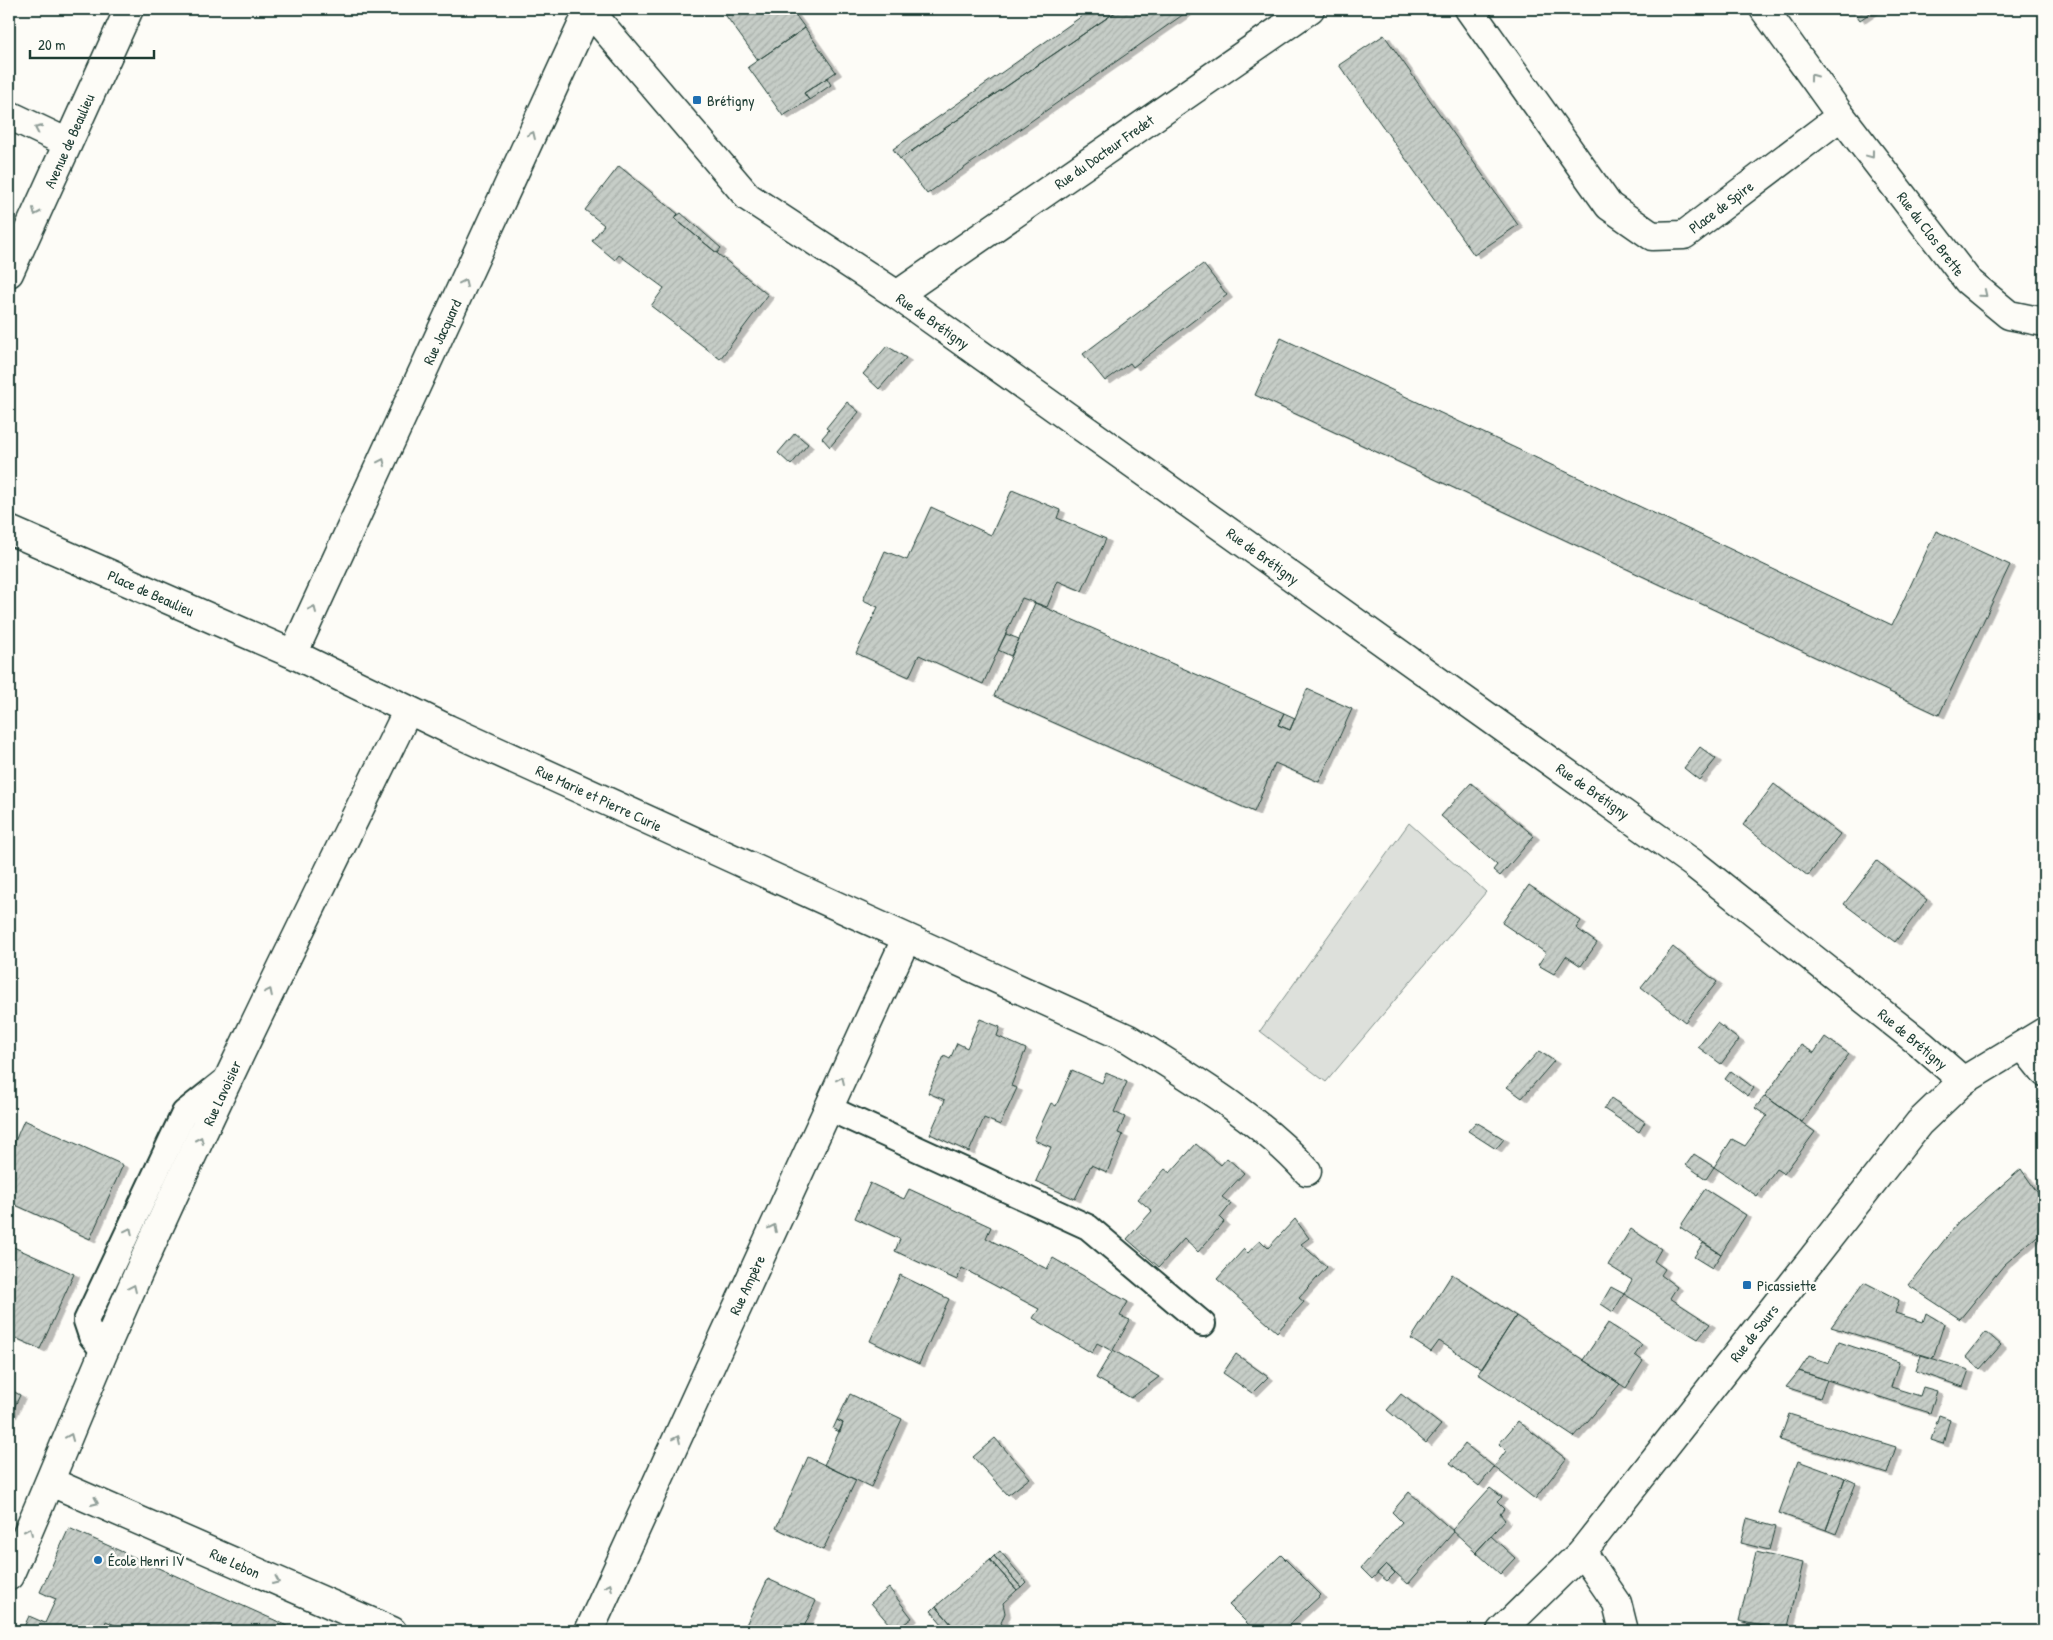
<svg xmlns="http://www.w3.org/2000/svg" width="2053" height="1640" font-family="'Patrick Hand',sans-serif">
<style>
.green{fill:#dde0db;stroke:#7e8e88}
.building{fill:url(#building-hatch);stroke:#1f3d34;filter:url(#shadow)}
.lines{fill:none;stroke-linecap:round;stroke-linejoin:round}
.lane-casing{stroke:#1f3d34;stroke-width:28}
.street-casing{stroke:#1f3d34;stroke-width:31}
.secondary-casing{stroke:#1f3d34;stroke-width:31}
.lane{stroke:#fdfcf7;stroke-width:24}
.street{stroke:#fdfcf7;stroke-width:28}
.secondary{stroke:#fdfcf7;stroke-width:28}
.oneway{stroke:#8e9c96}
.poi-dot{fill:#1f6fb2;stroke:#fdfcf7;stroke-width:2}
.labels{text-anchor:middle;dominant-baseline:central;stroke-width:5;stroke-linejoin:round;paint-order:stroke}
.poi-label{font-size:15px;fill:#1f3d34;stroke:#fdfcf7;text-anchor:start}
.street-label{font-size:15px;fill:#1f3d34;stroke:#fdfcf7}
</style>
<defs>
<pattern id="building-hatch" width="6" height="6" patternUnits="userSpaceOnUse" patternTransform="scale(1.25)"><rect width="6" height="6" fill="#c6cdc7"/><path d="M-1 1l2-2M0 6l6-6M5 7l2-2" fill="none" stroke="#aab1ac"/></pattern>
<filter id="shadow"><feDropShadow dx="5.5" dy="3" stdDeviation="0" flood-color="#0004"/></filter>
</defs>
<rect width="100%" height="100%" fill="#fdfcf7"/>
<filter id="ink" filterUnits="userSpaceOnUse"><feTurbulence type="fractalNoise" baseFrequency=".02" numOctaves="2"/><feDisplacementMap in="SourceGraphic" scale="10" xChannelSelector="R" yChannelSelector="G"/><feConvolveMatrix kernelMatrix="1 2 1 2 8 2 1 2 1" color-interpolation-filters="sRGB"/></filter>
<g filter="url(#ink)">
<path class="green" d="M1409 823 1486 892 1326 1082 1260 1031Z"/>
<path class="building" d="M721 9H791L805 28 758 60Z
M1092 9H1120L900 159 893 149Z
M1120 9H1191L927 194 900 159Z
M1852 9H1876L1860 20Z
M805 28 836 72 804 93 809 100 783 116 748 67Z
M1384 35 1518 225 1474 255 1339 65Z
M827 78 831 85 809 100 804 93Z
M619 166 678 214 674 218 768 295 720 359 651 306 664 288 619 255 615 260 592 241 604 225 585 210Z
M681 213 721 248 717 253 674 218Z
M1203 264 1227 295 1133 367 1130 363 1105 381 1083 354Z
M1281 338 1892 625 1936 531 2010 565 1939 715 1255 395Z
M887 346 906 358 879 389 863 374Z
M847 402 859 412 830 447 822 438 829 430 826 428Z
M795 433 808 444 791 465 778 453Z
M1012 490 1060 510 1057 518 1106 539 1082 591 1058 581 1047 607 1022 598 983 684 919 655 909 677 856 653 878 607 863 600 885 551 907 560 931 507 991 535Z
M1035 603 1284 713 1278 725 1290 730 1307 689 1352 709 1319 782 1275 763 1254 812 994 696Z
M1006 634 1019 639 1011 656 998 650Z
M1284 713 1295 718 1290 730 1278 725Z
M1700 747 1716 759 1699 780 1684 768Z
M1471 783 1534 836 1500 876 1493 870 1497 865 1441 816Z
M1774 784 1840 834 1808 876 1743 825Z
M1877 861 1927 900 1895 942 1844 904Z
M1529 885 1581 921 1576 928 1597 943 1581 966 1566 956 1554 974 1538 965 1546 953 1502 923Z
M1673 947 1717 982 1685 1022 1641 987Z
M980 1019 1000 1027 997 1036 1026 1049 1011 1086 1017 1088 1000 1125 984 1118 969 1152 930 1134 945 1100 928 1093 944 1056 950 1059 957 1043 967 1048Z
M1717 1023 1739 1040 1721 1064 1698 1047Z
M1825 1037 1849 1054 1802 1122 1765 1096 1801 1045 1814 1053Z
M1539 1051 1554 1061 1522 1098 1507 1087Z
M1072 1070 1102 1083 1106 1073 1127 1082 1114 1112 1125 1117 1118 1133 1123 1135 1107 1172 1091 1165 1075 1199 1036 1181 1051 1147 1034 1140 1051 1103 1056 1106Z
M1731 1071 1754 1088 1748 1096 1725 1079Z
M1765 1096 1815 1132 1784 1174 1776 1169 1757 1196 1714 1167 1732 1139 1745 1146 1767 1116 1755 1108Z
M1611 1098 1645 1122 1639 1132 1604 1109Z
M24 1120 123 1165 90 1239 9 1202V1155Z
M1476 1122 1504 1139 1496 1149 1468 1131Z
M1196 1144 1221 1165 1227 1158 1244 1173 1222 1197 1231 1204 1220 1218 1224 1222 1198 1252 1184 1239 1159 1267 1127 1239 1152 1211 1138 1199 1165 1169 1170 1173Z
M1694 1154 1714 1167 1706 1179 1686 1165Z
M2021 1169 2044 1202V1230L2004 1265 1960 1319 1908 1285 1959 1222Z
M870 1183 904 1199 909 1189 991 1227 986 1238 1047 1269 1053 1258 1128 1302 1120 1316 1130 1320 1113 1350 1159 1377 1131 1398 1096 1378 1112 1351 1097 1343 1092 1353 1033 1318 1039 1309 962 1268 957 1280 895 1251 900 1239 855 1218Z
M1705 1189 1746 1215 1721 1254 1680 1227Z
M1295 1219 1309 1238 1301 1244 1327 1267 1299 1298 1304 1302 1277 1332 1217 1279 1244 1249 1248 1253 1260 1240 1268 1248Z
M1631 1229 1661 1249 1654 1261 1665 1269 1661 1275 1677 1287 1670 1298 1710 1324 1698 1339 1624 1294 1632 1280 1608 1265Z
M1703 1243 1721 1254 1712 1268 1694 1257Z
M9 1245 74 1274 40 1349 9 1335Z
M1452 1274 1516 1316 1482 1369 1439 1341 1431 1352 1411 1339Z
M900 1275 949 1299 919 1364 870 1341Z
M1864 1282 1899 1300 1895 1313 1923 1322 1926 1313 1944 1324 1933 1358 1831 1327Z
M1611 1287 1624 1294 1613 1312 1601 1304Z
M1516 1316 1620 1384 1574 1437 1478 1374Z
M1608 1323 1642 1345 1635 1355 1643 1361 1626 1388 1583 1360Z
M1986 1332 2001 1345 1980 1369 1966 1357Z
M1839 1342 1899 1362 1891 1387 1920 1396 1923 1387 1937 1391 1930 1413 1799 1371 1809 1356 1829 1363Z
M1236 1354 1268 1377 1252 1393 1223 1373Z
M1921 1355 1969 1370 1963 1387 1916 1371Z
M1799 1371 1827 1380 1820 1398 1786 1387Z
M9 1389 20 1395 9 1419Z
M850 1394 902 1419 871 1487 824 1465 843 1423 837 1420Z
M1401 1394 1441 1425 1426 1443 1387 1410Z
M1789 1414 1896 1447 1887 1474 1780 1440Z
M1939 1415 1950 1419 1943 1444 1931 1440Z
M837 1420 843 1423 840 1432 833 1429Z
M1518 1421 1566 1459 1535 1499 1494 1467 1506 1451 1499 1444Z
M995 1438 1030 1478 1008 1495 973 1457Z
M1465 1444 1494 1467 1479 1486 1450 1463Z
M808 1457 856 1480 823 1550 776 1528Z
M1798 1461 1845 1478 1826 1530 1779 1513Z
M1845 1478 1856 1483 1836 1534 1826 1530Z
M1490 1488 1502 1497 1497 1502 1504 1509 1500 1514 1505 1520 1476 1552 1452 1530Z
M1409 1492 1454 1532 1408 1584 1386 1564 1372 1579 1361 1568 1402 1522 1392 1512Z
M1747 1519 1775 1527 1769 1550 1741 1543Z
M69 1528 299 1631H128L106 1621 102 1631H22L29 1616 45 1623 56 1599 40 1592Z
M1491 1536 1515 1558 1500 1574 1476 1552Z
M1000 1551 1026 1582 1021 1587 994 1556Z
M1756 1552 1803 1563 1787 1631 1739 1621Z
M1281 1555 1321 1595 1282 1631H1255L1229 1605Z
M994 1556 1021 1587 1017 1590 990 1560Z
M990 1560 1017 1590 1003 1603 1005 1613 1001 1623 1008 1631H957L936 1606Z
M1386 1564 1395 1573 1387 1581 1377 1573Z
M768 1579 816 1601 802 1631H743Z
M889 1588 912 1618 895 1631 871 1603Z
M936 1606 957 1631H948L931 1611Z"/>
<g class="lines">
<defs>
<path id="lane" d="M828 1108 1088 1227 1203 1324
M104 1352 91 1336 86 1321 184 1113 228 1078"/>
<path id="street" d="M588 9 748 197 897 295 1694 864 1922 1045 1963 1081
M1469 9 1609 206 1652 236 1684 235 1841 116
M1764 9 1841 116 1968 281 2009 315 2044 322
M9 115 68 143
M9 273 129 9
M897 295 1310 9
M9 530 293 654 448 729 1129 1039C1191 1078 1258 1117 1307 1171
M293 654 589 10
M2023 1046 2044 1072
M51 1482 392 1631
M1582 1552 1617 1603 1624 1631
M9 1576C42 1501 72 1426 104 1351 198 1134 304 922 408 710
M589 1631 906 939"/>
<path id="secondary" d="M1501 1631 1582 1552 1919 1123 1963 1081 2044 1032"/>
</defs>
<use href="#lane" class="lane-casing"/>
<use href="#street" class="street-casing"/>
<use href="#secondary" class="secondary-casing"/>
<use href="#lane" class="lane"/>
<use href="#street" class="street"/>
<use href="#secondary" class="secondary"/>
</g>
<defs><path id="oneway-chevron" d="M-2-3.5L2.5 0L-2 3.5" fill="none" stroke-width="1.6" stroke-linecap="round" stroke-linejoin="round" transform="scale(1.25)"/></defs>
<g class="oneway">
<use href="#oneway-chevron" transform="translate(1813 77) rotate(-126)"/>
<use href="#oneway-chevron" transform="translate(38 129) rotate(-155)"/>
<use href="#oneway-chevron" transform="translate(532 135) rotate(-65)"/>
<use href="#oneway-chevron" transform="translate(1871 155) rotate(53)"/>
<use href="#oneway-chevron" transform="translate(36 212) rotate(114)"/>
<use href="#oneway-chevron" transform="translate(464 283) rotate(-65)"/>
<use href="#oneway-chevron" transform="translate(1984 294) rotate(39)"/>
<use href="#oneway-chevron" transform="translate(382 462) rotate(-65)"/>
<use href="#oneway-chevron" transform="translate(313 609) rotate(-66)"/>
<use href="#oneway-chevron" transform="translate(269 992) rotate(-64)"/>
<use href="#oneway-chevron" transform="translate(841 1080) rotate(-65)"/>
<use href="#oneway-chevron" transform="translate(200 1140) rotate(-66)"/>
<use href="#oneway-chevron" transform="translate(773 1228) rotate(-65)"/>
<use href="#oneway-chevron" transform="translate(129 1231) rotate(-64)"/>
<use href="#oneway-chevron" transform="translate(133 1288) rotate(-65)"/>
<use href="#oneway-chevron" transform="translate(70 1437) rotate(-67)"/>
<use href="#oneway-chevron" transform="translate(677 1439) rotate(-65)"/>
<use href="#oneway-chevron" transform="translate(95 1502) rotate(24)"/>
<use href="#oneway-chevron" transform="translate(29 1531) rotate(-66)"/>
<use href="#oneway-chevron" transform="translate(276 1581) rotate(24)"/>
<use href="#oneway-chevron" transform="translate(609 1587) rotate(-65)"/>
</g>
</g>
<g class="poi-dot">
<rect x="692" y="95" width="10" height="10" rx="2.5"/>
<rect x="1742" y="1280" width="10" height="10" rx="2.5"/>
<circle cx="98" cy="1560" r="5"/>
</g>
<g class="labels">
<g class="poi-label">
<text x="707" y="100">Brétigny</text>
<text x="1757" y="1285">Picassiette</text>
<text x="108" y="1560">École Henri IV</text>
</g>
<g class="street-label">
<text transform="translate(69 141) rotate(-66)">Avenue de Beaulieu</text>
<text transform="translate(1104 152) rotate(-35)">Rue du Docteur Fredet</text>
<text transform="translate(1721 207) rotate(-37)">Place de Spire</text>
<text transform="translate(1931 234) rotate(53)">Rue du Clos Brette</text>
<text transform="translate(933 321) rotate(35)">Rue de Brétigny</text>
<text transform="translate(442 332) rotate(-65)">Rue Jacquard</text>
<text transform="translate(1263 556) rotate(36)">Rue de Brétigny</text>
<text transform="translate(151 593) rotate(24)">Place de Beaulieu</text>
<text transform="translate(1593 791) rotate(35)">Rue de Brétigny</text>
<text transform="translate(599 798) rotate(25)">Rue Marie et Pierre Curie</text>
<text transform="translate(1913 1039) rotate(40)">Rue de Brétigny</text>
<text transform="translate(222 1093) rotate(-65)">Rue Lavoisier</text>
<text transform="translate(747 1285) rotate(-65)">Rue Ampère</text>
<text transform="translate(1754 1333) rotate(-52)">Rue de Sours</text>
<text transform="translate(235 1563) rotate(24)">Rue Lebon</text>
</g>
</g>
<rect width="2053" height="1640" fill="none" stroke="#fdfcf7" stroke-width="30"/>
<rect x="15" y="15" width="2023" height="1610" fill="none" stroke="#1f3d34" stroke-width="2" filter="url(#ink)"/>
<path d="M30 50v8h124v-8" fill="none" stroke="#1f3d34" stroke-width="2.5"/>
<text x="38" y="50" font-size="15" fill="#1f3d34" stroke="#fdfcf7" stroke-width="4" paint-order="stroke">20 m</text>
</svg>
